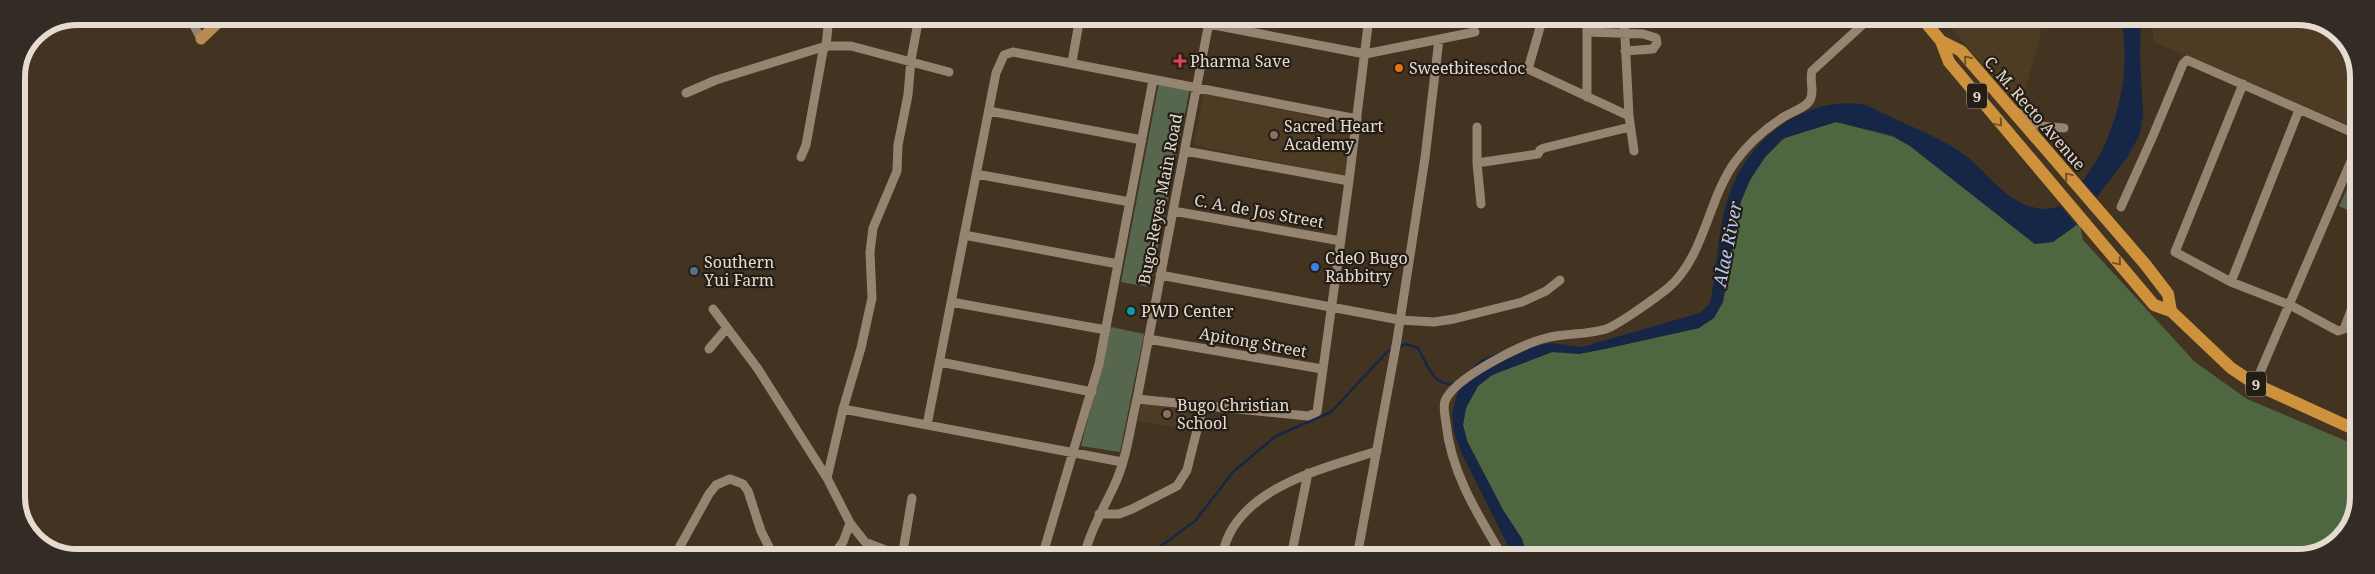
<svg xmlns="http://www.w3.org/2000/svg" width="2375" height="574" font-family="'Noto Serif',serif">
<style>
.built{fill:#4e3b23}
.green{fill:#56674d}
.forest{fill:#4e6741}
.water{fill:#152647}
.pier{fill:#433421}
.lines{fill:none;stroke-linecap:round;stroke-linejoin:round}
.stream{stroke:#152647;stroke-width:2.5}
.minor{stroke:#95846f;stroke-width:9}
.major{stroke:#b78c51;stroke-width:11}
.highway{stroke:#ce923d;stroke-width:12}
.oneway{stroke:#705227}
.health-dot{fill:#e0444e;stroke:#241d15;stroke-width:2}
.food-dot{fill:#e8710a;stroke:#241d15;stroke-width:2}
.education-dot{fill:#8d6e63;stroke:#241d15;stroke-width:2}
.shop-dot{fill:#3f7fe0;stroke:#241d15;stroke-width:2}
.service-dot{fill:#5c6f8a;stroke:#241d15;stroke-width:2}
.culture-dot{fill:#0f9aa8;stroke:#241d15;stroke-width:2}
.labels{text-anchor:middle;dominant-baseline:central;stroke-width:4.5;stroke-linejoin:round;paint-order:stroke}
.shield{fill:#241d15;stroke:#aba298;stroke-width:1}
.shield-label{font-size:15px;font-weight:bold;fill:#e5dbd0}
.poi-label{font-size:16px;fill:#e5dbd0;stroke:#241d15;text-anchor:start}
.street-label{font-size:16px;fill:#e5dbd0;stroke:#241d15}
.water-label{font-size:18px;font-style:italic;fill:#afcafc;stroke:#241d15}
.rim{fill:none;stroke:#e5dbd0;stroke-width:6}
</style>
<rect width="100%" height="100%" fill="#433421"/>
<path class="built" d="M1942 17H2039L2041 35 2019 109Z
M2151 17H2310L2343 37 2359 73 2358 129 2154 42Z
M1203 94 1354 125 1346 177 1194 145Z
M1142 400 1196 407 1191 430 1138 421Z"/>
<path class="green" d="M1159 82 1190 88 1150 287 1121 282Z
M2356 170 2358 172V215L2339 206Z
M1111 327 1144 334 1120 452 1081 446Z"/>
<path class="forest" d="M1836 122 1894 137 1910 146 2035 244 2074 227 2079 220 2083 240 2195 362 2247 399 2358 446V509L2335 545 2298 558 1527 557 1522 539 1503 510 1468 443 1463 425 1466 408 1478 386 1492 375 1552 352 1583 353 1699 328 1723 302 1741 201 1750 180 1765 157 1786 137Z"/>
<path class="water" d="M2121 17H2141L2140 55 2143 114 2140 134 2128 156 2074 227 2053 242 2035 244 1910 146 1891 135 1836 122 1782 139 1765 157 1750 180 1741 201 1723 302 1714 318 1699 328 1605 349 1579 354 1552 352 1492 375 1478 386 1466 408 1463 425 1467 441 1503 510 1522 539 1527 557H1514L1463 456 1454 433 1452 415 1457 394 1468 378 1532 347 1552 343 1582 347 1700 313 1710 303C1719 262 1717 216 1736 178 1759 132 1807 98 1860 104 1868 105 1877 111 1885 114 1909 126 1936 136 1959 151 1987 169 2007 208 2045 209 2048 209 2057 207 2060 206 2069 201 2096 163 2101 153 2122 109 2130 65 2121 17Z"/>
<path class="pier" d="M2080 179 2098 200 2077 226 2058 203Z"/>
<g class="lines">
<path class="stream" d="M1397 348 1406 344 1418 348C1427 364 1434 389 1455 383
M1473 369 1482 361 1501 353
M1161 546 1195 521 1234 471 1276 436 1331 412 1388 351 1392 350"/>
<path class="minor" d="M189 16 201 39
M1172 17 1365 54 1475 32
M1543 17 1528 69 1629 116
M1624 17 1629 116 1634 151
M1587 32 1643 34 1656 38 1657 43 1653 49 1625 51
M1072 62 1080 17
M2243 84 2175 252 2231 282 2290 305 2338 331 2344 329 2358 292
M686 93 716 80 826 46H851L949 72
M1587 97V17
M989 111 1142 140
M2016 112 2041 126 2064 128
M1477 127V163L1481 204
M1185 151 1349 181
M801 157 806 145 823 51 826 46 829 17
M1477 163 1538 154 1540 150 1544 148 1630 127
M976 174 1130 202
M2121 207 2152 138 2183 64 2187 60 2358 135
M1173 211 1341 241
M964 235 1118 264
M1160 275 1400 320 1434 322 1454 319 1522 302 1546 291 1560 280
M2231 282 2299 110
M951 302 1106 330
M713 309 758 369 827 478 850 523 865 542 885 550 903 552
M1148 339 1322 369
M709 349 726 329
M940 362 1092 392
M2255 384 2358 145
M1137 399 1308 416 1317 412 1349 181 1369 17
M843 409 1122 462
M927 425 996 73 1004 55 1013 52 1357 119
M827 478 843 409 861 348 872 298 870 252 873 228 897 171 898 145 908 95 911 60 919 17
M1099 514H1119L1132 509 1177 486 1187 470 1203 406
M674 557 709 494 716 485 730 479 743 484 748 491 761 531 774 557
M832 557 843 542 850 523
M902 557 912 498
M1042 557 1099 364 1153 80
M1084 557C1090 531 1103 510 1114 486 1127 459 1130 427 1137 399L1210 17
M1222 557C1233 489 1322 469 1377 451
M1291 557 1308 473
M1357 557 1397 340 1425 158 1439 39
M1503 557C1478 515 1451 473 1446 423 1445 415 1443 409 1445 401 1454 378 1522 344 1546 338 1565 333 1586 335 1606 329 1618 325 1657 297 1668 288 1704 258 1708 199 1735 162 1747 145 1764 130 1782 118 1789 113 1806 108 1810 100 1815 91 1809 81 1812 71L1871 17"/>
<path class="major" d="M201 39 225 16"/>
<path class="highway" d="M1921 17 1941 41 1961 51 2145 264 2168 294 2171 311
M1941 41 1949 62 2154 305 2171 311 2231 368 2255 384 2358 431"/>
</g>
<defs><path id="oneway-chevron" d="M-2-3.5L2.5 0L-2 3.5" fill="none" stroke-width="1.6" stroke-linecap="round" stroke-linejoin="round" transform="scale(1.25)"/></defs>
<g class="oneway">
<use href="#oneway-chevron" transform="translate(1967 59) rotate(-131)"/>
<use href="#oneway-chevron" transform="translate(1999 123) rotate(50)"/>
<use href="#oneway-chevron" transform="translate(2068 176) rotate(-130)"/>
<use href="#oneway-chevron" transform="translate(2118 262) rotate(50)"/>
</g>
<path class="health-dot" d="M1177.5 53.5h5v5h5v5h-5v5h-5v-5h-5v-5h5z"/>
<circle class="food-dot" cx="1399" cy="68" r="5"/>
<g class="education-dot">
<circle cx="1274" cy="135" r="5"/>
<circle cx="1167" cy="414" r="5"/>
</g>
<circle class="shop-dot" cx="1315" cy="267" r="5"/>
<circle class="service-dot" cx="694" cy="271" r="5"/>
<circle class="culture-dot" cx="1131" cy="311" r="5"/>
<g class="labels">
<g class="shield">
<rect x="1967" y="83.5" width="20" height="25" rx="4"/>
<rect x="2246" y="371.5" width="20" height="25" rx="4"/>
</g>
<g class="shield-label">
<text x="1977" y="96">9</text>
<text x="2256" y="384">9</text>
</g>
<g class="poi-label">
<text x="1190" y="61">Pharma Save</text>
<text x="1409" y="68">Sweetbitescdoc</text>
<text x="1284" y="126">Sacred Heart<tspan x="1284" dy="18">Academy</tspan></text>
<text x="1325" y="258">CdeO Bugo<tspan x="1325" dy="18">Rabbitry</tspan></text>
<text x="704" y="262">Southern<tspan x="704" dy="18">Yui Farm</tspan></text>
<text x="1141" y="311">PWD Center</text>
<text x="1177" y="405">Bugo Christian<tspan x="1177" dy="18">School</tspan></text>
</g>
<g class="street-label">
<text transform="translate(2035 113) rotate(49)">C. M. Recto Avenue</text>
<text transform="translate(1160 199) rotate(-79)">Bugo-Reyes Main Road</text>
<text transform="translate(1259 211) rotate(10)">C. A. de Jos Street</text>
<text transform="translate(1253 342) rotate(10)">Apitong Street</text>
</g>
<g class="water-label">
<text transform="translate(1727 244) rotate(-79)">Alae River</text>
</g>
</g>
<path d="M0 0H2375V574H0ZM77 25H2298A52 52 0 0 1 2350 77V497A52 52 0 0 1 2298 549H77A52 52 0 0 1 25 497V77A52 52 0 0 1 77 25Z" fill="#332c24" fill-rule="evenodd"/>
<path class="rim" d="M77 25H2298A52 52 0 0 1 2350 77V497A52 52 0 0 1 2298 549H77A52 52 0 0 1 25 497V77A52 52 0 0 1 77 25Z"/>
</svg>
